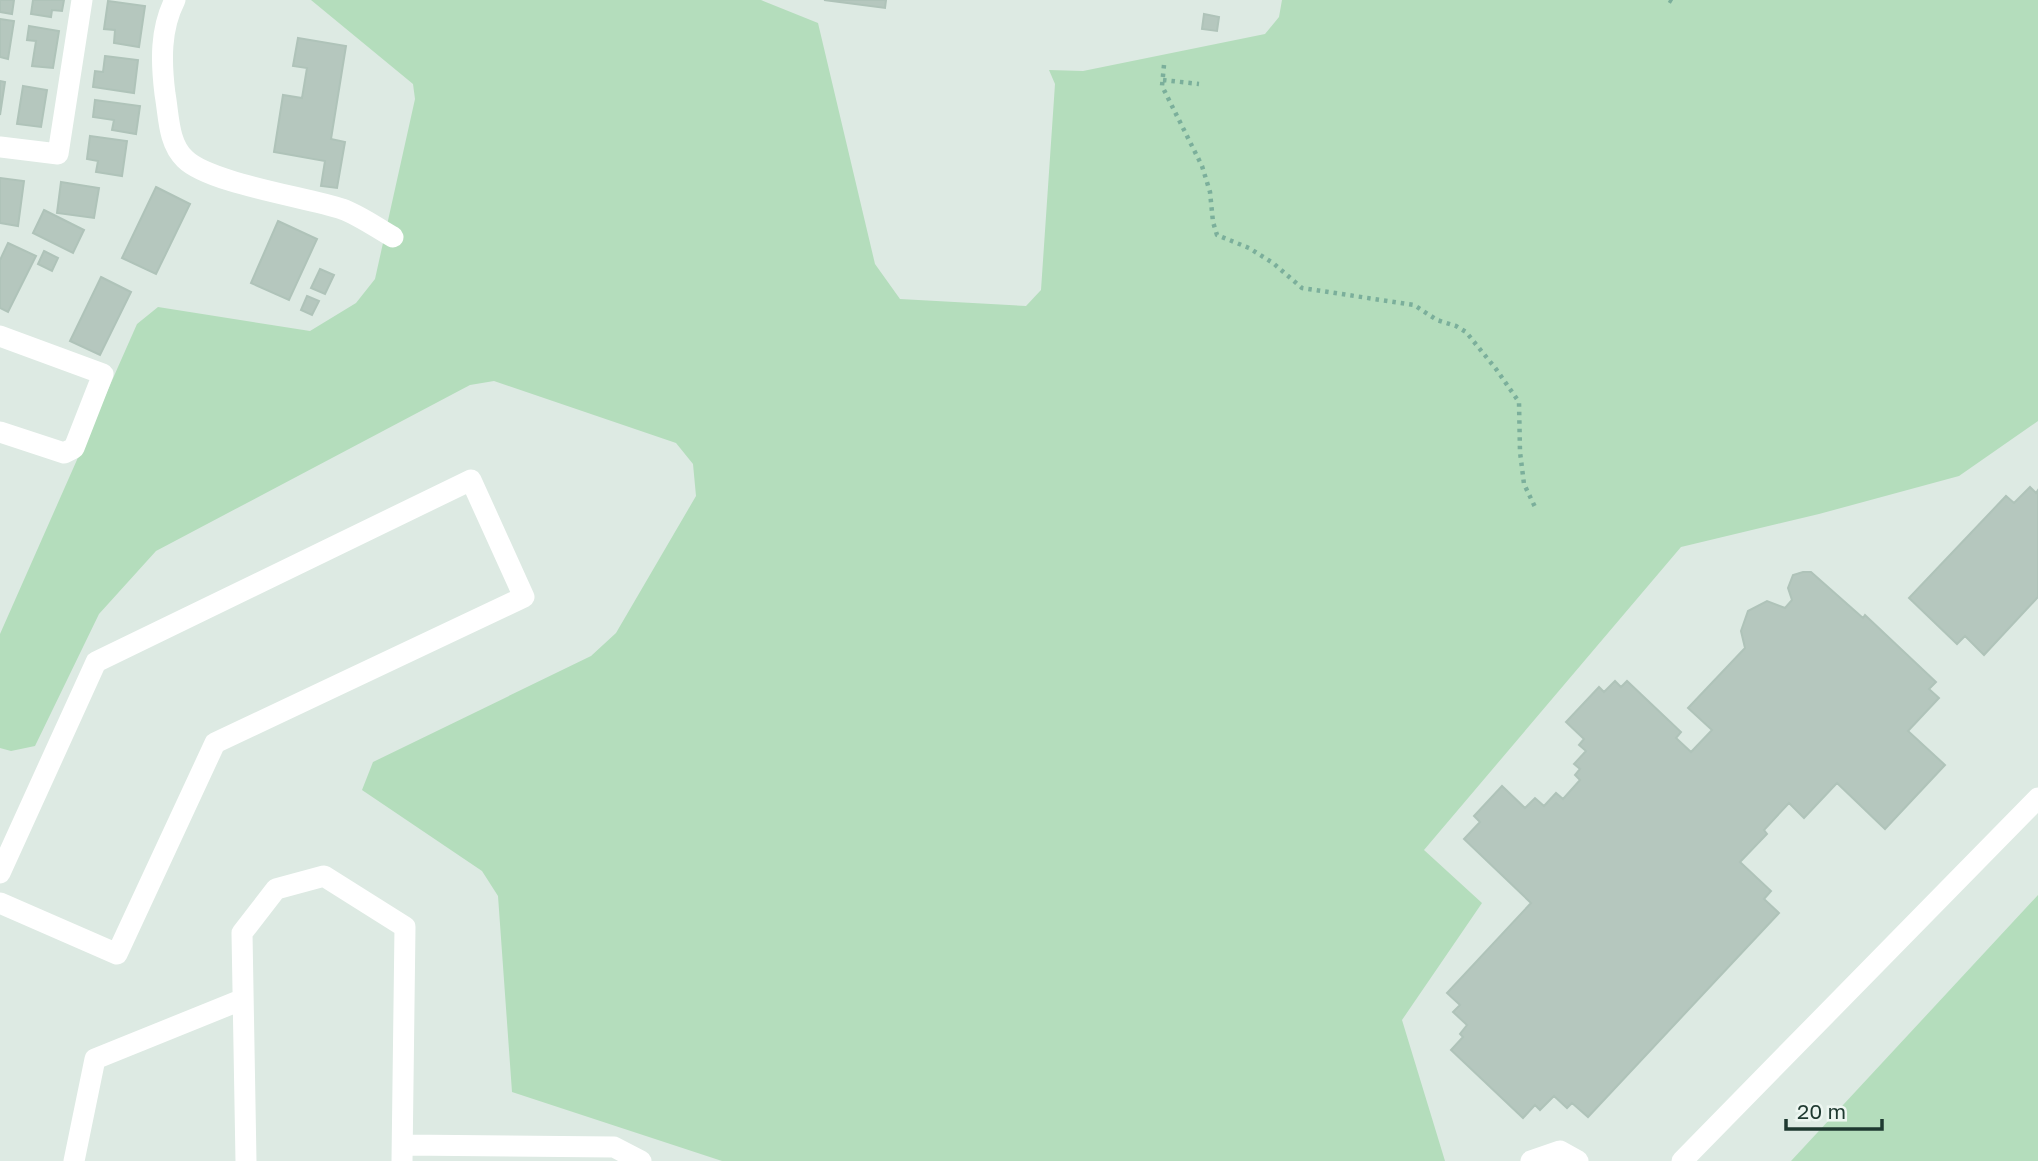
<svg xmlns="http://www.w3.org/2000/svg" width="2038" height="1161" font-family="'Golos Text',sans-serif">
<style>
.green{fill:#b4ddbc}
.building{fill:#b5c7be;stroke:#afc3b9;stroke-width:2}
.lines{fill:none;stroke-linecap:round;stroke-linejoin:round}
.path{stroke:#7baf9b;stroke-width:4.5;stroke-dasharray:3.5 5;stroke-linecap:butt}
.minor{stroke:#fff;stroke-width:21}
</style>
<rect width="100%" height="100%" fill="#ddeae3"/>
<path class="green" d="M311 0H761L818 23 875 264 900 299 1026 306 1041 290 1055 84 1049 70 1083 71 1265 34 1279 17 1282 0H2038V421L1959 476 1819 514 1681 547 1424 850 1482 903 1402 1020 1445 1161H722L512 1092 498 896 482 871 362 790 373 762 591 656 616 633 696 496 693 464 676 443 494 381 470 385 156 551 99 614 35 746 11 751 0 748V634L137 324 158 307 310 331 356 303 375 279 415 99 413 84Z
M2038 895V1161H1791Z"/>
<path class="building" d="M0 0H14L12 14 0 12Z
M33 0H64L62 11 52 10 51 17 31 14Z
M824 0H886L885 8Z
M108 1 145 6 139 47 114 43 115 30 104 29Z
M1204 14 1219 17 1217 31 1202 29Z
M0 19 14 21 8 59 0 57Z
M29 26 59 31 53 68 32 66 36 41 27 40Z
M298 38 346 46 331 139 345 142 337 188 321 186 325 161 274 152 283 95 302 98 307 68 293 66Z
M105 56 138 60 134 93 93 87 95 71 103 72Z
M0 81 5 82 0 115Z
M23 86 47 90 41 127 17 124Z
M95 100 140 106 136 134 112 130 114 120 93 117Z
M90 136 127 141 122 176 96 172 98 161 87 159Z
M0 178 24 181 18 226 0 223Z
M61 182 99 188 94 218 57 213Z
M156 187 190 204 156 274 122 258Z
M44 210 84 230 73 253 33 233Z
M278 221 317 239 289 300 251 283Z
M8 243 36 256 8 312 0 308V260Z
M44 251 58 258 52 271 38 264Z
M320 269 334 275 325 294 311 288Z
M101 277 131 292 100 355 70 341Z
M307 296 319 301 312 315 301 310Z
M2030 487 2036 493 2038 490V597L1984 655 1965 636 1957 644 1909 598 2006 496 2014 503Z
M1803 572H1811L1863 618 1865 615 1936 682 1929 689 1939 698 1908 731 1945 765 1885 829 1837 783 1804 818 1789 803 1764 830 1767 834 1740 862 1771 891 1764 899 1779 913 1588 1117 1572 1103 1567 1108 1554 1096 1540 1110 1535 1105 1523 1118 1451 1050 1463 1037 1460 1034 1467 1025 1453 1012 1460 1005 1447 993 1531 903 1464 839 1480 822 1474 816 1502 786 1525 808 1535 798 1544 806 1556 793 1563 799 1580 780 1575 775 1580 769 1574 764 1586 751 1579 745 1584 739 1566 722 1599 687 1604 692 1615 681 1621 687 1627 681 1681 732 1676 738 1691 752 1712 730 1688 708 1745 648 1741 631 1748 611 1767 601 1785 608 1792 600 1788 588 1793 575Z"/>
<g class="lines">
<path class="path" d="M1669 0 1674 3
M1164 65 1162 86 1202 166 1210 192 1213 222 1217 235 1249 248 1273 263 1302 288 1414 305 1437 320 1456 326 1466 332 1496 369 1519 402 1520 452 1524 484 1535 507
M1163 80 1199 84"/>
<path class="minor" d="M175 0C160 29 161 62 165 94 169 116 168 143 185 159 209 183 305 197 342 209 359 215 377 228 393 237
M0 147 58 154 82 0
M0 336 103 374 74 448 64 453 0 432
M0 873 96 662 471 480 524 597 215 743 117 954 0 903
M403 1145 614 1147 641 1161
M74 1161 95 1059 241 1000
M246 1161 242 933 276 889 324 876 405 927 402 1161
M1531 1161 1560 1151 1578 1161
M1682 1161 2038 798"/>
</g>
<path d="M1786 1119v10h96v-10" fill="none" stroke="#1e3930" stroke-width="3.5"/>
<text x="1797" y="1119" font-size="21" fill="#1e3930" stroke="#edf6f1" stroke-width="5" paint-order="stroke">20 m</text>
</svg>
